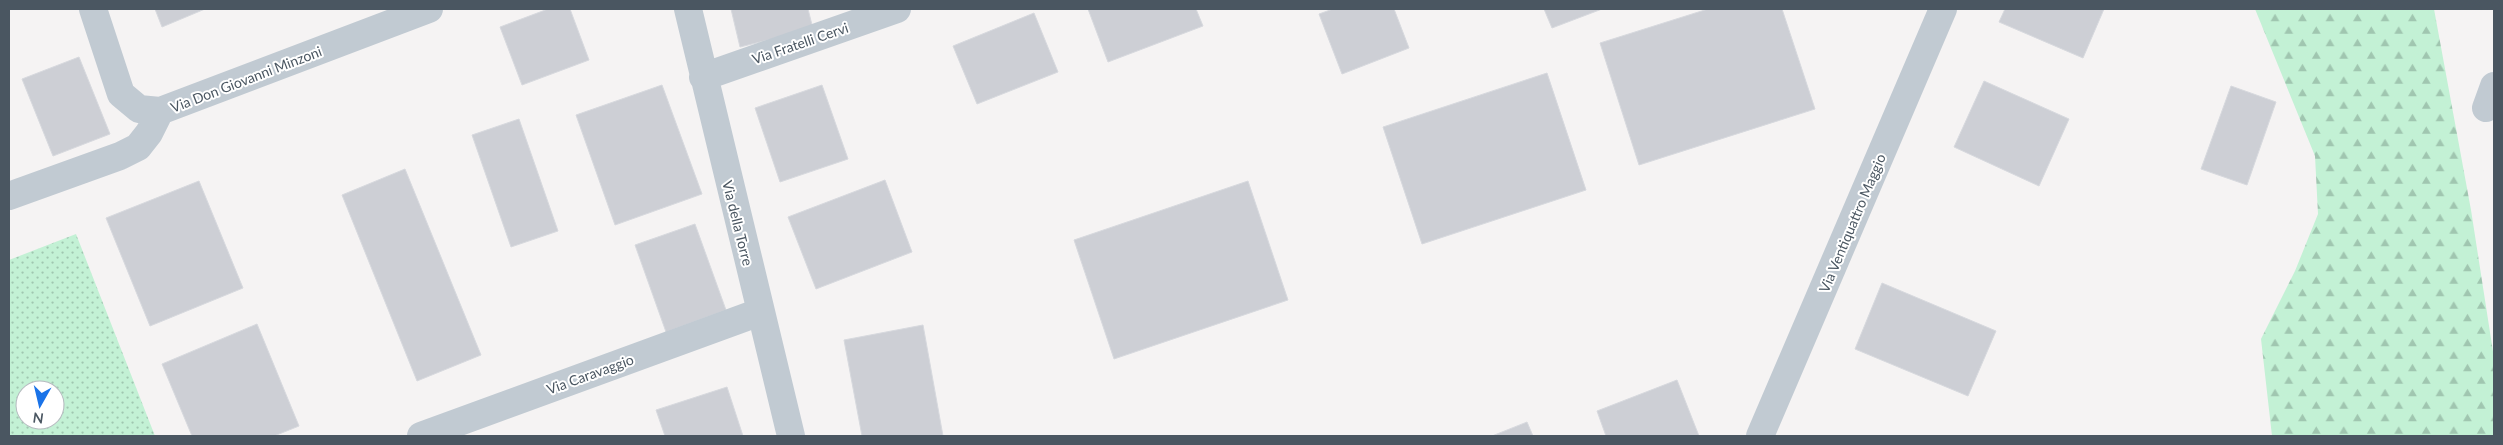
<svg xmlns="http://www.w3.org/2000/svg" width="2503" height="445" font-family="Lato,sans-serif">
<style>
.grass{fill:url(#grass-dots);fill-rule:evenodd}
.forest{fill:url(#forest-firs)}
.building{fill:#cdcfd5;stroke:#d7d9de}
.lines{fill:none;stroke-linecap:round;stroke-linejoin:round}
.minor{stroke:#c1cad2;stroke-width:28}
.labels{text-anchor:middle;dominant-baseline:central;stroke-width:4;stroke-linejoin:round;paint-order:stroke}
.street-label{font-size:14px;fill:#4a5661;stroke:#fff}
</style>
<defs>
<pattern id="grass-dots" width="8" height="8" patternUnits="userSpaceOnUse" patternTransform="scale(1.25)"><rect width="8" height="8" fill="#c3f1d5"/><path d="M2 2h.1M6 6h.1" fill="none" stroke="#a0c6b0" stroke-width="1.8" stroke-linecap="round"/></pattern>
<pattern id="forest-firs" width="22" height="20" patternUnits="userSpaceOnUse" patternTransform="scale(1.25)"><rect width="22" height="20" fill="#c3f1d5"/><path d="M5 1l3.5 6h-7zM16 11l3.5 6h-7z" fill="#a0c6b0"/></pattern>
</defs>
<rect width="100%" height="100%" fill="#f5f3f3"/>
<path class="grass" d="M76 234 155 436H9V260ZM25 390H55V420H25Z"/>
<path class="forest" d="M2255 9H2434L2471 210 2494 358V436H2272L2261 339 2295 271 2318 214 2315 156Z"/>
<path class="building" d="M155 9H205L162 27Z
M548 9H570L589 60 522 85 500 27Z
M731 9H808L813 29 740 47Z
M1088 9H1196L1203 26 1108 62Z
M1333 9H1394L1409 48 1342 74 1319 14Z
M1544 9H1602L1552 28Z
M1708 9H1782L1815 109 1639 165 1600 43Z
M2005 9H2104L2083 58 1999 22Z
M1034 13 1058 72 977 104 953 46Z
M79 57 110 134 53 156 22 79Z
M1547 73 1586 190 1422 244 1383 127Z
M1984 81 2069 119 2039 186 1954 147Z
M662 85 702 194 615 225 576 115Z
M822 85 848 159 780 182 755 108Z
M2231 86 2276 102 2247 185 2201 169Z
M519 119 558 231 511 247 472 135Z
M405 169 481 355 417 381 342 195Z
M885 180 912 252 816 289 788 217Z
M199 181 243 288 150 326 106 218Z
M1248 181 1288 300 1114 359 1074 240Z
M695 224 726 310 666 332 635 245Z
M1882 283 1996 331 1968 396 1855 349Z
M257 324 299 426 274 436H192L162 364Z
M923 325 943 436H862L844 340Z
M1677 380 1699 436H1606L1597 411Z
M727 387 743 436H665L656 410Z
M1527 422 1533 436H1492Z"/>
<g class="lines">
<path class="minor" d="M93 9 121 94 139 109 160 111 429 9
M688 9 791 436
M703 77 897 9
M2486 108 2494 86
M9 196 120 156 138 147 149 133 160 111
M421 436 760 312
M1760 436 1943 9"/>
</g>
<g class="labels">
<g class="street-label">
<text transform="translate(800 43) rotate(-19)">Via Fratelli Cervi</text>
<text transform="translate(246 79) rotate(-21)">Via Don Giovanni Minzoni</text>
<text transform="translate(738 223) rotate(76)">Via della Torre</text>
<text transform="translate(1852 223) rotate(-67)">Via Ventiquattro Maggio</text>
<text transform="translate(590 374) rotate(-20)">Via Caravaggio</text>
</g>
</g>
<rect width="2503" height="445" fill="none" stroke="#4a5661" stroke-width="20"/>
<g transform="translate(40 405) rotate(188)"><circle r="24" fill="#ffffff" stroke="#b7bbc0"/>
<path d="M0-4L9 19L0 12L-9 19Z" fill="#1a73e8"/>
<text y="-8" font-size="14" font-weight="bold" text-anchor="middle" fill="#4a5661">N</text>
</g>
</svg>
